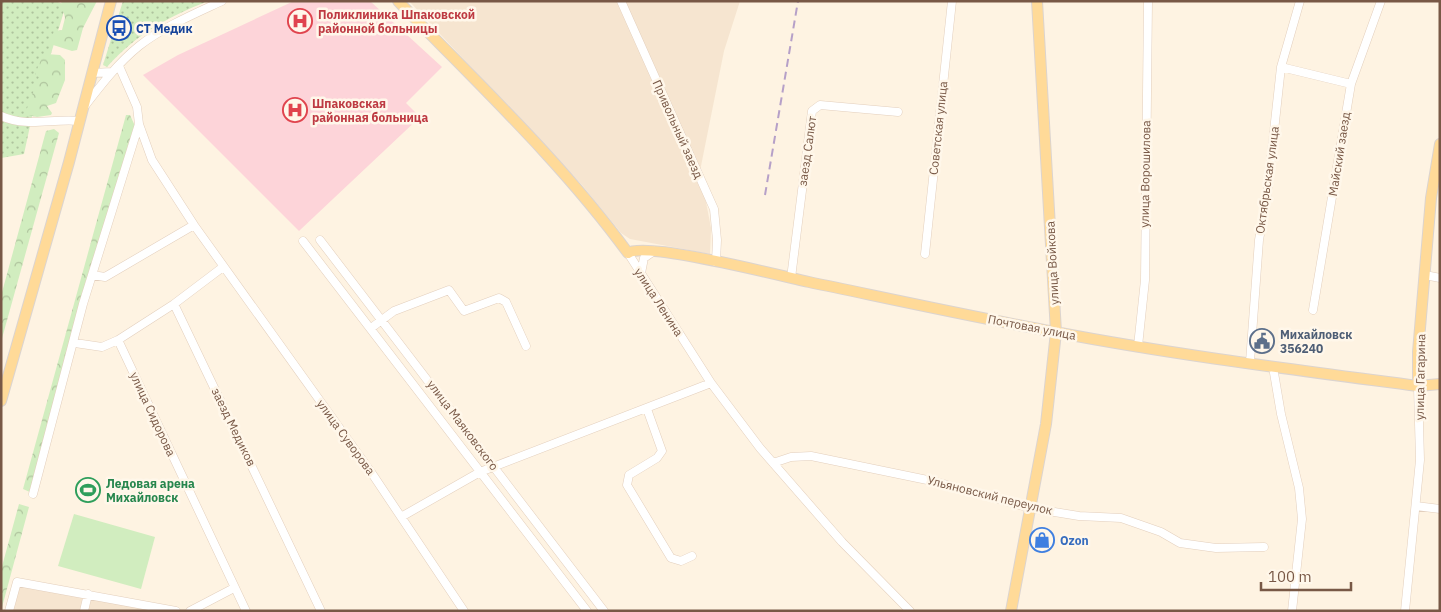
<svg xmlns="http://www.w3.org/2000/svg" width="1441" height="612" font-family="'IBM Plex Sans',sans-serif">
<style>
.residential{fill:#f6e5d0}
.medical{fill:#fdd4d9}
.grass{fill:url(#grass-dots)}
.forest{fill:url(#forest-crowns)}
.pitch{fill:#d1edbf}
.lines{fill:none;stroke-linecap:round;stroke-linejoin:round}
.minor-casing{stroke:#e3cfbd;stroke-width:9}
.major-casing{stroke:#dcd4cf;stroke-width:12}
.minor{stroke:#fff;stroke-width:8}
.major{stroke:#ffda98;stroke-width:10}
.rail{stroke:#b6a0c8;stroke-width:2;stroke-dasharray:8 5;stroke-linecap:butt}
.labels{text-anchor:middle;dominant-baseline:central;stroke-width:5;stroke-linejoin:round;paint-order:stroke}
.health-label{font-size:12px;font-weight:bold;fill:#be3a42;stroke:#fff7ea;text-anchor:start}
.transit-label{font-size:12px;font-weight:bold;fill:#164399;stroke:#fff7ea;text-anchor:start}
.street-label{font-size:12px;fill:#785846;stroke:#fff7ea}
.service-label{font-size:12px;font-weight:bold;fill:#4e5e75;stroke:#fff7ea;text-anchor:start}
.leisure-label{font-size:12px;font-weight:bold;fill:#27864d;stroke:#fff7ea;text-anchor:start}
.shop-label{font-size:12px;font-weight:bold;fill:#366cbe;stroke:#fff7ea;text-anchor:start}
</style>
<defs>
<pattern id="grass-dots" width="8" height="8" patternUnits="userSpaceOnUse" patternTransform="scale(1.25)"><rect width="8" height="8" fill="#d1edbf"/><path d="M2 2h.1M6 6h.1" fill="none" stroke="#aec39d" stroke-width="1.8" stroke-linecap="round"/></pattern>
<pattern id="forest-crowns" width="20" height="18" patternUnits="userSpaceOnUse" patternTransform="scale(1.25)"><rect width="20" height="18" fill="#d1edbf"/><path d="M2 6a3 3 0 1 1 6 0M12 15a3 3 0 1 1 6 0" fill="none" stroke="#aec39d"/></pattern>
</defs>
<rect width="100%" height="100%" fill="#fef3e2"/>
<path class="residential" d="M409 1H740L724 51 700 171 711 228 710 254 630 239 621 233 582 185Z
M21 585 82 595 84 600 81 611H12L18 588Z
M92 597 160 611H87L90 600Z"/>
<path class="medical" d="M294 1H370L442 67 406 103 420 117 299 231 143 75 178 55Z"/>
<path class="grass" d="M1 1H55L66 5 33 112 24 154 1 158Z
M123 1H208C166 18 138 33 107 67L103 65Z"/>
<path class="forest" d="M61 1H97L83 28 77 50 72 51 50 44 54 31 62 30 65 18Z
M46 54 60 55 65 60V80L56 103 47 106 52 113 51 115 37 117 27 115 26 111 39 77 35 74 43 55Z
M126 115H130L135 126 32 493 23 489Z
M54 129 59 133 1 342V296L46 131Z
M19 504 29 507 1 611V570Z"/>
<path class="pitch" d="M74 514 155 537 141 589 58 566Z"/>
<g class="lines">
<defs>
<path id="minor" d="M621 1 714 209 717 240 716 262
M1281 67 1351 84
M92 73 112 72
M84 107C101 85 118 63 139 46 163 27 194 14 222 1
M1 116C28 128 52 118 80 121
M139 124 152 160 194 225 371 472 464 611
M320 240 604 611
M303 241 587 611
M628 253 711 383 760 448 842 542 910 611
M925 254 952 1
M641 273 644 258 654 251
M92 275 105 277 194 225
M1425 275 1440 278
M791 278 812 111 820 105 898 112
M174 304 223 267
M1313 310 1351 84 1381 1
M371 328 394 311 449 290 464 311 499 298 506 302 526 346
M118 340 174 304 321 611
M75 343 102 347 118 340 246 611
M1138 346 1145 280 1148 1
M1250 362 1259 240 1267 195 1281 67 1300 1
M1273 367 1281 414 1299 488 1302 519 1292 611
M647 409 662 451 657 458 629 475 627 485 671 558 681 561 692 556
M773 463 791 457 811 456 937 482 1030 508 1079 516 1121 518 1161 532 1180 543 1216 548 1264 547
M33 494 83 304 139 124 137 107 119 66
M1416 506 1440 509
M401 517 480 472 711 383
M9 611 17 582 176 611
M84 611 88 594
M190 611 234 588
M1405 611 1420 460 1418 386"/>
<path id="major" d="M398 1C477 83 560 160 628 253 646 241 781 276 809 282 891 299 973 317 1055 332 1175 355 1297 370 1418 386L1440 384
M1418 386V352L1431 198 1440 144
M1 401 69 162 111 1
M1011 611 1046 424 1056 332 1037 1"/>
</defs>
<use href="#minor" class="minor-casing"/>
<use href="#major" class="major-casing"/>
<use href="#minor" class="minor"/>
<use href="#major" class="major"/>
<path class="rail" d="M765 195 798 1"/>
</g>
<defs>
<symbol id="hospital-ring" viewBox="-11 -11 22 22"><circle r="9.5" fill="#fff7ea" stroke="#e0444e" stroke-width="1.5"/><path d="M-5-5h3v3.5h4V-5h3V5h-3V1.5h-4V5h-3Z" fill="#e0444e"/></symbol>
<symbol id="bus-ring" viewBox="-11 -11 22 22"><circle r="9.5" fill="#fff7ea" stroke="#1a4fb4" stroke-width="1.5"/><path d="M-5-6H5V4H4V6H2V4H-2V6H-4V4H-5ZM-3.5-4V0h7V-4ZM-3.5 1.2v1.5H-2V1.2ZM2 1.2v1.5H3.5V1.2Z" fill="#1a4fb4"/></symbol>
<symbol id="civic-ring" viewBox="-11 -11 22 22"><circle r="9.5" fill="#fff7ea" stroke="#5c6f8a" stroke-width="1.5"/><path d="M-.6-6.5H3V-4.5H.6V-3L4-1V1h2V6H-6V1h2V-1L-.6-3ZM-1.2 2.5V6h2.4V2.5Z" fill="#5c6f8a"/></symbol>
<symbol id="stadium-ring" viewBox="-11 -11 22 22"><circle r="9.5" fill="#fff7ea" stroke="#2e9e5b" stroke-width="1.5"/><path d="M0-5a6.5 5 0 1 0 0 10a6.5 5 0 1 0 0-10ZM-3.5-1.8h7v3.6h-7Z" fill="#2e9e5b"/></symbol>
<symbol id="shop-ring" viewBox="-11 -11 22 22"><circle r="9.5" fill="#fff7ea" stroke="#3f7fe0" stroke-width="1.5"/><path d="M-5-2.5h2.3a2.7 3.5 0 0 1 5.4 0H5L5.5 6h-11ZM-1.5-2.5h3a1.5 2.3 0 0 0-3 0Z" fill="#3f7fe0"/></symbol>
</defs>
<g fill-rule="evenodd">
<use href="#hospital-ring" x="286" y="7" width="28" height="28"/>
<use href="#bus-ring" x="105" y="14" width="28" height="28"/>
<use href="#hospital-ring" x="281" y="96" width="28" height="28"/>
<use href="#civic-ring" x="1248" y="327" width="28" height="28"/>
<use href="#stadium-ring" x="74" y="476" width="28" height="28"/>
<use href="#shop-ring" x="1028" y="526" width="28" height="28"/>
</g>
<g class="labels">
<g class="health-label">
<text x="318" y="14">Поликлиника Шпаковской<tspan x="318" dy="14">районной больницы</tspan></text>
<text x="312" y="103">Шпаковская<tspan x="312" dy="14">районная больница</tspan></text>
</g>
<g class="transit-label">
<text x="136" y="28">СТ Медик</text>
</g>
<g class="street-label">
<text transform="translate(938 128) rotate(-84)">Советская улица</text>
<text transform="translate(678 129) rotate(66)">Привольный заезд</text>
<text transform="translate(807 151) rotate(-82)">заезд Салют</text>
<text transform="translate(1339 154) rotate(-81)">Майский заезд</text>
<text transform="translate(1145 174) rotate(-89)">улица Ворошилова</text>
<text transform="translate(1267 180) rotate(-82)">Октябрьская улица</text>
<text transform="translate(1052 263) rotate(-93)">улица Войкова</text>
<text transform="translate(659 302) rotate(57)">улица Ленина</text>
<text transform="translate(1032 327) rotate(11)">Почтовая улица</text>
<text transform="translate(1420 377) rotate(-89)">улица Гагарина</text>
<text transform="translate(153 414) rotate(65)">улица Сидорова</text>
<text transform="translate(463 425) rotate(53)">улица Маяковского</text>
<text transform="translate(234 427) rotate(64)">заезд Медиков</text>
<text transform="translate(346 437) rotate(54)">улица Суворова</text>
<text transform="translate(990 495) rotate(14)">Ульяновский переулок</text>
</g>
<g class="service-label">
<text x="1280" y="334">Михайловск<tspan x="1280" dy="14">356240</tspan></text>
</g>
<g class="leisure-label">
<text x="106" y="483">Ледовая арена<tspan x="106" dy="14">Михайловск</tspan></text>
</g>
<g class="shop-label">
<text x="1060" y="540">Ozon</text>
</g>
</g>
<rect width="1441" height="612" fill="none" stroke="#785846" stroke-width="5"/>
<path d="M1261 582v8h90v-8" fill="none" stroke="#785846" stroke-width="2.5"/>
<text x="1268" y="582" font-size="15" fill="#785846" stroke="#fff7ea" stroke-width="4" paint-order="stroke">100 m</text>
</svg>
